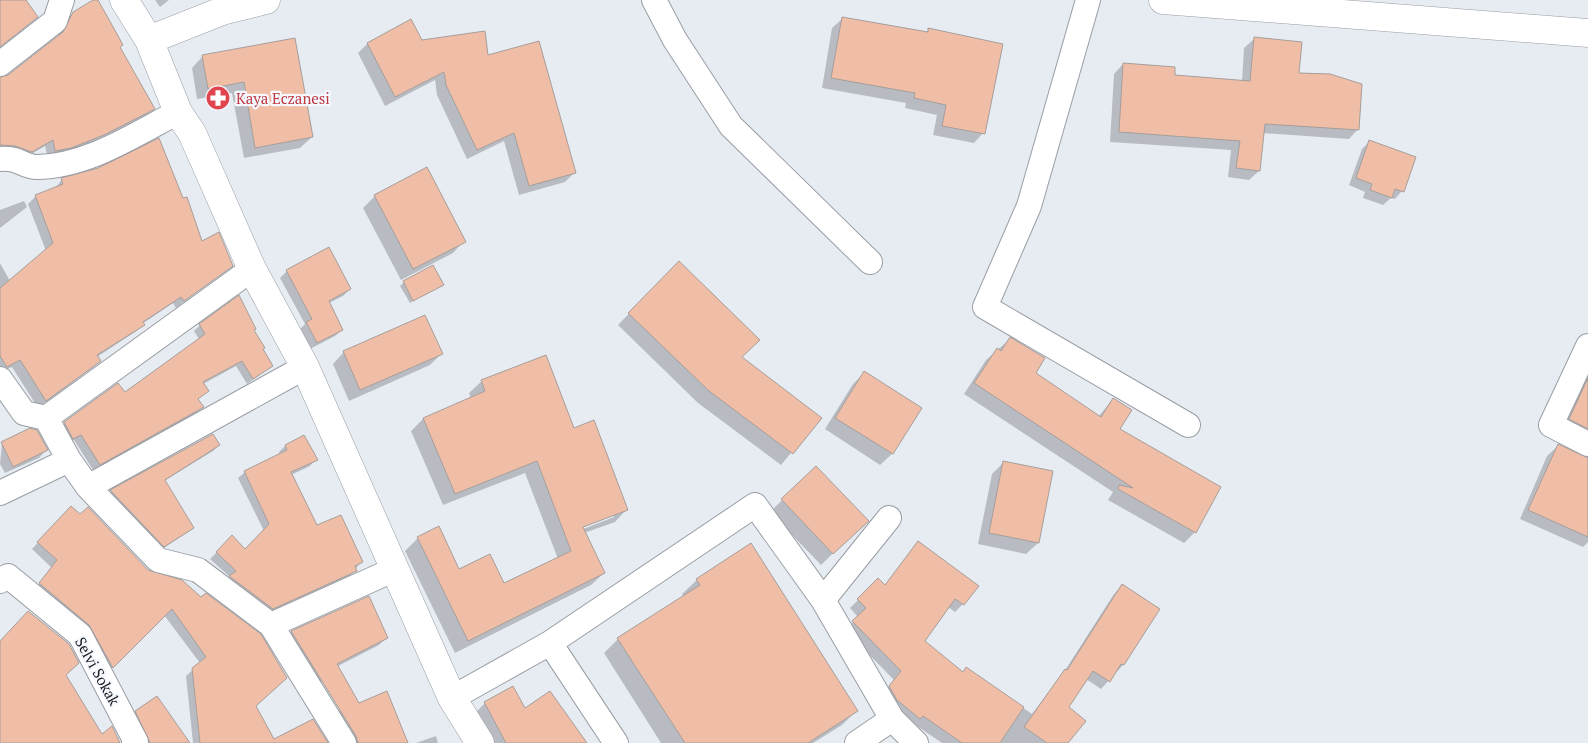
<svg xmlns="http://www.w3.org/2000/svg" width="1588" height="743" font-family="'PT Serif',serif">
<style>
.shadow{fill:#0003;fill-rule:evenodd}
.building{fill:#f0bea6;stroke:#a69e9b}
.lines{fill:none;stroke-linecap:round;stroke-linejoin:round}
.minor-casing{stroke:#999da4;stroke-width:26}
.tertiary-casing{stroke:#999da4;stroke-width:29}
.minor{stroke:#fff;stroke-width:24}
.tertiary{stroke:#fff;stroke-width:28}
.labels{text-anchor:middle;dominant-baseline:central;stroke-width:4.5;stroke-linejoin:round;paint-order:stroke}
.health-label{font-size:15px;fill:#be3a42;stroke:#f5f9ff;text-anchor:start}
.street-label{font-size:15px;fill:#1c1e20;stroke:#f5f9ff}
</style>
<rect width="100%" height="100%" fill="#e7ecf3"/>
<path class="shadow" d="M97 0 119 47 153 109 146 116 96 142 48 158 45 146 23 159 0 153V79L9 76 57 38 65 21 73 13Z
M155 0H169L160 7Z
M842 19 925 33 929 29 983 133 974 143 933 135 937 115 905 108 906 103 822 88 832 28Z
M410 21 421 41 486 57 575 172 565 182 519 195 504 141 467 159 437 95 435 80 385 106 358 53 367 44Z
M1254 39 1298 74 1358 129 1349 139 1263 133 1259 171 1249 180 1228 177 1231 150 1110 142 1114 74 1123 64 1173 76 1242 81 1244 48Z
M294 40 312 137 300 148 244 158 232 93 197 99 192 68 203 56Z
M1370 141 1415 158 1402 191 1395 199 1391 198 1383 205 1363 198 1365 192 1349 185 1362 149Z
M62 179 201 242 232 265 176 308 173 303 142 324 135 332 97 357 100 361 92 368 38 408 12 367 0 372V263L10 281 46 251 28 204 36 196 55 189Z
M375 196 464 241 453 253 401 280 363 208Z
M24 201 27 207 0 228V210Z
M679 262 740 357 820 418 781 465 698 403 618 325Z
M287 271 350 289 343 296 329 303 342 330 335 336 310 349 300 329 305 324 280 278Z
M404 282 442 284 410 303 400 286Z
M200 325 253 330 272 366 247 384 236 366 203 384 197 400 202 407 196 413 93 470 74 440 67 444 59 429 65 423 124 394 199 339 194 331Z
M1010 339 1034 374 1099 416 1113 399 1118 430 1220 487 1195 532 1184 543 1108 500 1113 492 964 394 986 360Z
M344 352 441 354 430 365 349 401 333 364Z
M865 372 920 408 892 454 880 465 825 429 853 384Z
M1588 372V444L1561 428Z
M482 381 574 430 627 509 615 522 584 533 604 573 591 585 455 653 405 551 418 538 439 528 459 571 504 585 558 559 525 473 443 505 411 431 423 419 471 398 469 393ZM614 514V517L578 531 577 528Z
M213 435 219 445 213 451 164 481 193 528 158 552 106 497 111 491Z
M304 436 316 459 310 466 291 475 316 527 361 562 349 577 266 615 224 583 230 577 210 559 232 537 245 550 264 531 238 478 245 472 280 455 279 452 285 446Z
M2 443 46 450 39 458 5 473 0 464Z
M1558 446 1588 459V542L1583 547 1520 519 1547 456Z
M1004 462 1038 543 1026 554 978 544 992 474Z
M816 467 855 532 821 565 770 512Z
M88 509 255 706 237 743H193L186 676 200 663 164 615 106 673 33 591 52 568 32 549 64 514 80 516Z
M918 542 963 604 955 612 948 607 923 641 962 673 967 669 1032 714 1064 672 1114 594 1122 586 1158 609 1123 665 1101 689 1086 679 1067 707 1066 743H942L914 724 911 726 882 695 894 680 845 630 858 617 850 608 878 580 884 586Z
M697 580 857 710 842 725 813 743H661L604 653 618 639 684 597 682 594Z
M368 598 386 638 379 645 338 666 330 676 314 688 284 640 292 632Z
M485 703 524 710 585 743H491L475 713Z
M359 704 407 743H353L332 717 340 710Z
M136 712 188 743H141L129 718Z
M436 736 438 743H416Z"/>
<path class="building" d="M0 0H26L38 17 0 47Z
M93 0H98L117 34 123 45 120 47 155 109 104 135 71 148 55 151 53 140 32 152 15 146 0 145V77L8 75 63 32 73 12Z
M842 17 928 32V28L1003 44 985 134 942 126 946 105 914 98 915 93 831 78Z
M411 19 422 40 485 31 488 55 539 41 576 173 529 186 514 133 477 150 446 85 444 72 395 97 367 43Z
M1254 37 1302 42 1299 73 1330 74 1362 84 1359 130 1265 124 1260 171 1236 168 1240 141 1119 132 1123 63 1175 67V75L1250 81Z
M295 38 313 137 255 148 244 82 208 89 202 55Z
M159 138 183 198 187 197 202 241 219 232 233 266 184 301 181 297 143 322 145 325 97 355 101 361 46 401 20 360 7 367 0 356V288L53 243 35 195 63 184 61 178 98 168Z
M1369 140 1416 157 1404 192 1395 189 1392 198 1370 190 1372 184 1356 178Z
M427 167 466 242 413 269 374 195Z
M329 247 351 289 329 301 343 330 317 343 306 322 312 319 286 270Z
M679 261 760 340 742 357 822 418 793 454 709 391 628 313Z
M433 265 444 285 413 301 403 281Z
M239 295 256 329 254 330 265 348 263 349 273 366 253 379 242 361 203 382 209 391 198 399 204 407 100 465 81 435 73 439 64 422 118 383 125 392 205 334 199 324Z
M425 315 443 354 360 390 343 351Z
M1010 337 1045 358 1036 373 1101 417 1113 398 1132 410 1120 429 1221 487 1196 533 1118 489 1119 485 1133 488 974 383 997 348 1001 351Z
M546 355 574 428 594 420 628 510 583 527 605 573 468 641 417 537 439 526 459 569 490 554 504 583 571 551 537 461 455 494 423 418 485 391 481 380Z
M864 371 922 408 893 454 835 418Z
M1588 378V429L1569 419Z
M30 428 37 430 48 450 13 467 1 442Z
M213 434 220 445 165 480 194 528 164 547 110 490Z
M304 435 318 460 291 472 317 525 341 515 363 562 355 566 357 571 273 609 229 576 236 571 216 552 232 535 245 549 269 524 244 471 287 450 285 445Z
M1558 444 1588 458V537L1528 510Z
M1003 461 1053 471 1039 543 989 533Z
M816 466 869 521 833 554 781 499Z
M71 506 80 514 88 507 148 570 182 580 201 597 206 593 261 634 287 678 256 706 274 739 313 719 328 743H200L192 668 206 657 172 609 113 668 89 625 39 583 57 560 37 542Z
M918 541 979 586 964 605 955 599 925 641 963 672 966 667 1024 707 1000 743H962L923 716 920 719 897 700 889 686 901 671 852 621 866 608 857 599 878 578 885 585Z
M751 543 858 711 808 743H685L617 638 700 585 696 579Z
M1122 584 1160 609 1124 665 1121 664 1110 682 1093 671 1069 707 1086 721 1068 743H1047L1024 727 1065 669 1067 670Z
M369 596 388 638 337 664 359 703 387 691 408 743H358L356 736 291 631Z
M28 611 69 644 79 663 66 675 102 734 112 726 120 743H0V641Z
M513 686 525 708 550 691 587 743H506L484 702Z
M157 696 190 743H150L135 711Z"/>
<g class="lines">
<defs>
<path id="minor" d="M654 0 675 40 731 126 870 262
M1088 0 1029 206 985 307 1188 425
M0 64 55 21 62 0
M0 159C19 157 23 167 37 167 88 166 134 135 178 112
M1588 346 1551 425 1588 444
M0 379 24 413 46 418 69 460 88 487 158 560 198 570 271 625 344 743
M46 418 252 269
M88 487 305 367
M0 493 69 460
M0 581 8 576 80 635 136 742 134 743
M823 600 889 518
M271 625 393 570
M550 643 616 743
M452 698 550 643 755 505 823 600 892 719 916 743
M857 743 892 719"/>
<path id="tertiary" d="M124 0 149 40 178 112 192 133 252 269 305 367 452 698 480 743
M1163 0 1588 33
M149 40 222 11 266 0"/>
</defs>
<use href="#minor" class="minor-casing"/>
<use href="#tertiary" class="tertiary-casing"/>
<use href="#minor" class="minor"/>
<use href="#tertiary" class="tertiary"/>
</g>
<defs>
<symbol id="pharmacy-disc" viewBox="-11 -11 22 22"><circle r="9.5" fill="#e0444e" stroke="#f5f9ff"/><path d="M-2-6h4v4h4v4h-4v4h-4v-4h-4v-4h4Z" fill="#fff"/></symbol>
</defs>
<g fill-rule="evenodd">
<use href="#pharmacy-disc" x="204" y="84" width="28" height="28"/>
</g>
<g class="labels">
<g class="health-label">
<text x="236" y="98">Kaya Eczanesi</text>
</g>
<g class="street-label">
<text transform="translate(98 671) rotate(61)">Selvi Sokak</text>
</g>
</g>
</svg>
